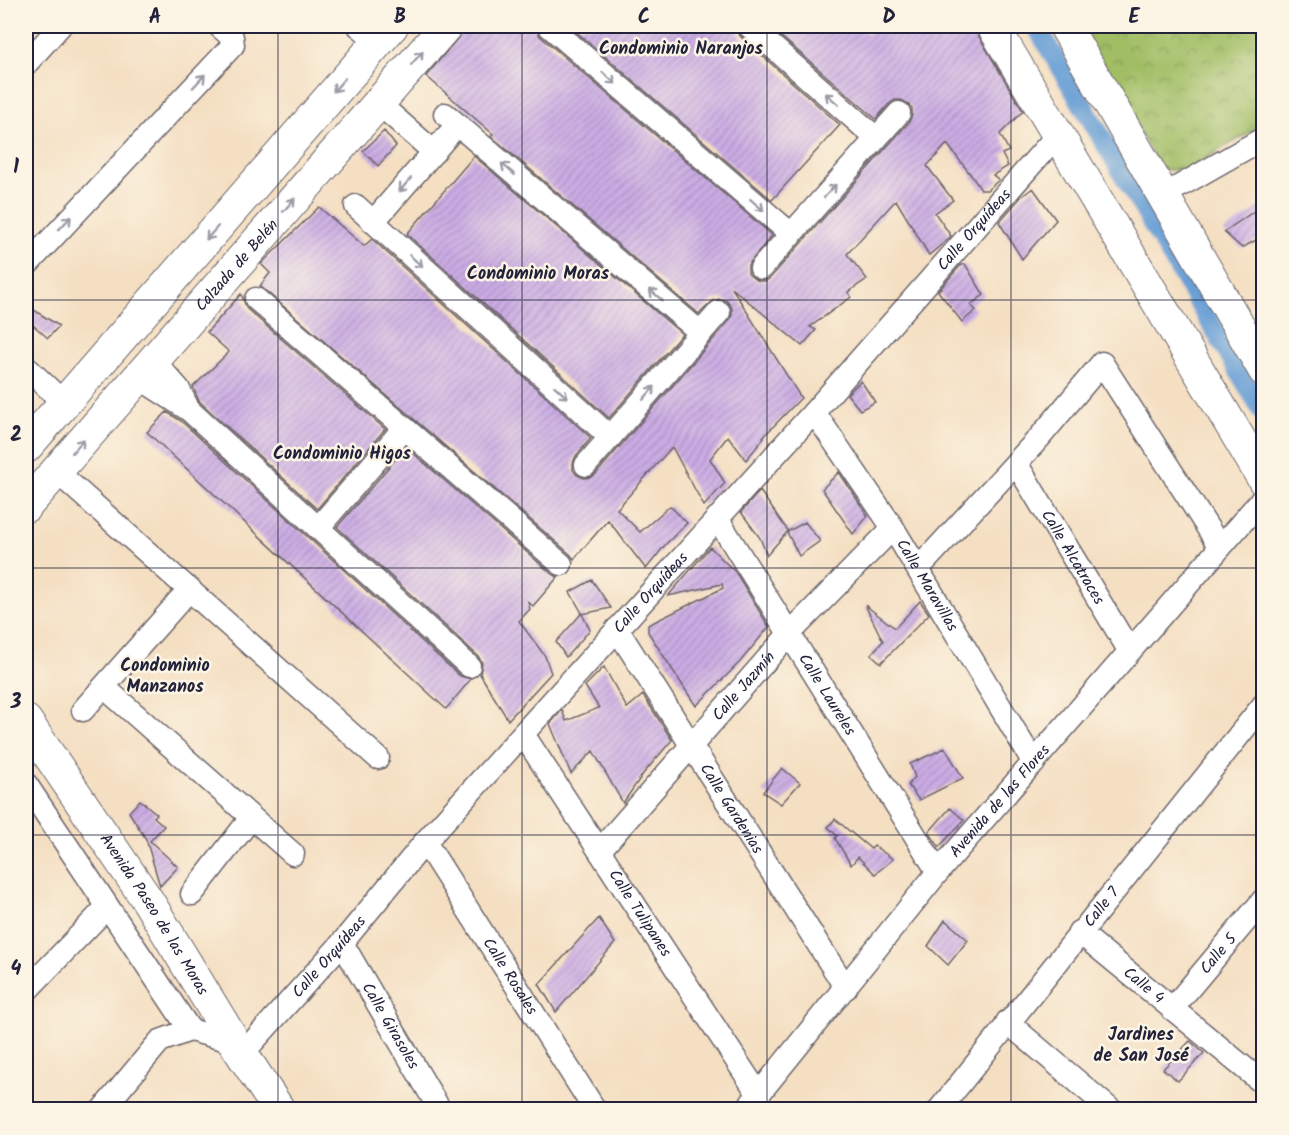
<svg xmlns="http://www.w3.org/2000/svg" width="1289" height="1135" font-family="Kalam,sans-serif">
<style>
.park{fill:url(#park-crowns);stroke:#627050;stroke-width:1.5}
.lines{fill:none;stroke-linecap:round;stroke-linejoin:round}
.canal{stroke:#669ed5;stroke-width:20}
.building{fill:url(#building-hatch)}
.street-casing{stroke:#6c646a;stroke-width:25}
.secondary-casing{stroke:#6c646a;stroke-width:34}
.street{stroke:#fff;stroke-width:22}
.secondary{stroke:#fff;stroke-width:32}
.oneway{stroke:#9c9ca7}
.grid{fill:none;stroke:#22223b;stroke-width:1.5;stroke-opacity:0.55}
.labels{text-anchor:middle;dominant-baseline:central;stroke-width:5;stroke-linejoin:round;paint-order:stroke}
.street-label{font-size:16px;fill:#22223b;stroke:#fcf5e5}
.neighbourhood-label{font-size:18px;font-weight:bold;fill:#22223b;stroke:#fcf5e5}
.neatline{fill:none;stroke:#22223b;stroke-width:2}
.grid-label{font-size:20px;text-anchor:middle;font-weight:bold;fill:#22223b}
</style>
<defs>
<pattern id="park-crowns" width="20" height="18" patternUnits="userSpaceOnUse" patternTransform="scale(1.5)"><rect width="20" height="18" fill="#a1be65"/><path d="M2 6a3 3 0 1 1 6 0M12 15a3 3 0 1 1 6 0" fill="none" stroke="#839a54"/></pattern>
<pattern id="building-hatch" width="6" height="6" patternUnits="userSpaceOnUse" patternTransform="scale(1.5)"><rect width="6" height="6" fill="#ccade5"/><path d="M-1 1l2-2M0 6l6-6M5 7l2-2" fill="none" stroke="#a58cbb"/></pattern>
</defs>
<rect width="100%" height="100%" fill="#fcf5e5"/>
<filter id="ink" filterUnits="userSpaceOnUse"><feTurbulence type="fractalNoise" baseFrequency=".0167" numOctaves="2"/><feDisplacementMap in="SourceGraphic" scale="12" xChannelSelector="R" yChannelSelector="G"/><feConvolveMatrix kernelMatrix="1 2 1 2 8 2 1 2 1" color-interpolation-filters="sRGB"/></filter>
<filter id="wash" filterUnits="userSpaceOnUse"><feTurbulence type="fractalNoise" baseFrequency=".008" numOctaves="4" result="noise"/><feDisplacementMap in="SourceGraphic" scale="24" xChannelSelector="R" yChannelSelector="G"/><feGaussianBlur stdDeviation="1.35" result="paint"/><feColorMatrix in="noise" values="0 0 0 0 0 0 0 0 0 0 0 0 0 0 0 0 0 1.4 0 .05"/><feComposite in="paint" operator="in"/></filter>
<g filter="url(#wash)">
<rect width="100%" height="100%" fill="#f4dfc2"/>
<path class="park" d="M1075 26H1263V125L1185 170H1169L1161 168Z"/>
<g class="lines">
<path class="canal" d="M1036 26 1264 414"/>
</g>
<g id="blocks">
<path class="building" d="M468 26H536L540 36 772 235 748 265V273L753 278 759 281H766L771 277 909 122 912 115V108L907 103 901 100H895L889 104 876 119 769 26H859L867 34 875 26H975L978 35 1023 111 1000 134 1009 151 1002 154 1008 166 993 175 999 180 987 190H981L971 175 947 144 927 166 953 200 935 213 951 236 947 240 929 255 896 200 847 254 867 279 848 292 851 297 810 327 816 330 802 346 732 288 801 398 763 437 764 438 746 460 728 436 710 459 725 483 704 506 672 447 617 509 640 532 670 506 687 523 666 544 646 569 608 520 574 559 570 554 260 286 270 273 261 264 319 207 364 246 372 239 591 438 576 456 573 463V470L577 475 584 478 591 477 596 474 729 321 732 315V308L727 301 721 299 714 300 699 314 491 136 493 134 426 76Z
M574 26H736L740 36 840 125 772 200 572 28Z
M384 131 396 146 378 166 363 151Z
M474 156 682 334 609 418 407 234Z
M1033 188 1056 220 1022 259 999 222 1021 197Z
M1263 205V236L1242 248 1224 232Z
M965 264 984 295 970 305 976 310 962 322 938 291 960 266Z
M241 294 247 309 385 429 317 509 199 401 193 387 229 352 207 332Z
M26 305 59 326 48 338 26 319Z
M861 381 875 402 860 410 847 394Z
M167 412 181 421 460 676 471 679 446 709 147 432Z
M406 447 552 574 558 577 533 606 528 602 530 609 519 621 545 656 551 673 508 720 480 674 482 663 478 656 337 527Z
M839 472 868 516 853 534 822 489Z
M760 491 788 531 767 555 760 538 741 512Z
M805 522 820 541 799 556 787 532Z
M710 547 736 573 769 627 740 662 696 706 648 632V625L723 588 722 584 668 596Z
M592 580 611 608 582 614 590 630 566 657 556 642 582 613 570 592Z
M920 601 929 614 881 663 871 654 883 641 865 605 895 628Z
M604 667 627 708 643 695 672 740 643 774 623 803 593 751 571 774 550 724 562 710 566 721 599 708 585 686Z
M945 748 963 778 919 800 908 785 915 777 910 764Z
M782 768 800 783 781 804 763 792Z
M140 800 157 814 154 817 164 826 150 841 178 867 160 886 146 839 129 812Z
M950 808 964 820 939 847 929 832Z
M835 819 871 849 874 846 893 859 875 874 858 857 851 865 835 838 837 836 828 827Z
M599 918 615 943 556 1012 539 984Z
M945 920 968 940 948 965 928 946Z
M1190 1041 1204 1053 1178 1081 1163 1069Z"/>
</g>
</g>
<g filter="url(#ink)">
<use href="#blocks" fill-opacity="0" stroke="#6c646a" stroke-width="1.5"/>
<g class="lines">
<defs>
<g id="street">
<path d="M359 26 378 41"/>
<path d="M549 26 791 234"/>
<path d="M749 26 876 138"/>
<path d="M26 64 60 26"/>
<path d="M378 103 434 152"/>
<path d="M445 114 701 333"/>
<path d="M1164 195 1264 138"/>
<path d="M356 206 610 437"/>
<path d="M373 222 457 125"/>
<path d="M26 266 233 45 232 37 219 26"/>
<path d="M761 268 899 113"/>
<path d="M256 299 561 564"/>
<path d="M153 360 178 388 187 406"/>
<path d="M26 367 64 403"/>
<path d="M138 377 189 410 469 666"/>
<path id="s1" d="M814 412 893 528 1034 763"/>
<path id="s2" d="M1016 463 1129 650"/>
<path d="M586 465 719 312"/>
<path d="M56 471 378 758"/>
<path id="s3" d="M717 518 938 872"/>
<path d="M318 528 404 428"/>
<path d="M918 569 1040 437 1102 363 1220 547"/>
<path id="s4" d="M617 629 846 988"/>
<path d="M104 687 293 854"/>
<path d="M83 710 190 589"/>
<path id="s5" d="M523 734 759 1095"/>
<path d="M26 784 190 1030"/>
<path id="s6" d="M425 842 595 1110"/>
<path id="s7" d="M600 850 790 633 893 528"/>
<path d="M192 894 251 818"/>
<path id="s8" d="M1079 932 1264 1084"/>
<path id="s9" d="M342 943 440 1110"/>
<path d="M26 991 107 907"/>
<path id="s10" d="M1172 1009 1264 899"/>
<path d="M1007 1022 1111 1110"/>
<path id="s11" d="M243 1053 342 943 425 842 814 412 1059 133"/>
<path d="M102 1110 160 1041 190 1030 234 1042"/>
<path id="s12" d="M746 1110 938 872 1264 497"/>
<path id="s13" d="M939 1110 1264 704"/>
</g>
<g id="secondary">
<path d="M993 26 1264 480"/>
<path d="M1065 26 1264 370"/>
<path d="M26 447 392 26"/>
<path id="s14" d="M26 506 446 26"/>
<path id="s15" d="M26 721 148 901 234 1042 279 1110"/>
</g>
</defs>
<use href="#street" class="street-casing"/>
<use href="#secondary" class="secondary-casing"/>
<use href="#street" class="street"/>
<use href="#secondary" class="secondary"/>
</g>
<defs><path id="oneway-shaft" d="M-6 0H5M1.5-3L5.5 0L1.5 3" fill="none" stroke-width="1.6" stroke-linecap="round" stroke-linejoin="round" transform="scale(1.5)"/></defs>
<g class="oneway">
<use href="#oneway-shaft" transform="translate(417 58) rotate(-49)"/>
<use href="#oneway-shaft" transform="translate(609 78) rotate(41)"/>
<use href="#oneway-shaft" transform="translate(199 81) rotate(-47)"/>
<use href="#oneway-shaft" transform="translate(339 85) rotate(131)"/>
<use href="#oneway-shaft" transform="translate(832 99) rotate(-139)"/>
<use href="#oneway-shaft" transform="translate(508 169) rotate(-139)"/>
<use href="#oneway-shaft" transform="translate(405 185) rotate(131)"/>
<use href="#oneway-shaft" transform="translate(830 191) rotate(-48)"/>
<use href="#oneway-shaft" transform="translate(289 205) rotate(-49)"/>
<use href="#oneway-shaft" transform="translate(757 205) rotate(41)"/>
<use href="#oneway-shaft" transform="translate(65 223) rotate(-47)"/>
<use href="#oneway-shaft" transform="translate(212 233) rotate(131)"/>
<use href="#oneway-shaft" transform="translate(416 261) rotate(42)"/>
<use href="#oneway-shaft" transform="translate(656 295) rotate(-139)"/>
<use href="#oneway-shaft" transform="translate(561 392) rotate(42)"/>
<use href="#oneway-shaft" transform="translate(649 393) rotate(-49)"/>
<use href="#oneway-shaft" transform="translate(78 446) rotate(-49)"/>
</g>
</g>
<path class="grid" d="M278 26V1110M522 26V1110M767 26V1110M1011 26V1110M26 300H1264M26 568H1264M26 835H1264"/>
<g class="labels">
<g class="street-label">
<text stroke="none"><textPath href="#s11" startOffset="1101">Calle Orquídeas</textPath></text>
<text stroke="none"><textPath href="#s14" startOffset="320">Calzada de Belén</textPath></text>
<text stroke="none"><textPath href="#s2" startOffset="110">Calle Alcatraces</textPath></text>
<text stroke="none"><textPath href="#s1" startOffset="207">Calle Maravillas</textPath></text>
<text stroke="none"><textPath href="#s11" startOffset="615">Calle Orquídeas</textPath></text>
<text stroke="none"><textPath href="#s7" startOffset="218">Calle Jazmín</textPath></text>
<text stroke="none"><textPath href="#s3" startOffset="208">Calle Laureles</textPath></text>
<text stroke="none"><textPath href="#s12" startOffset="400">Avenida de las Flores</textPath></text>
<text stroke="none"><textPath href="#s4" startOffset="213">Calle Gardenias</textPath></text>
<text stroke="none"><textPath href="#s13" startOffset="260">Calle 7</textPath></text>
<text stroke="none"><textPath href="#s15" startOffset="232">Avenida Paseo de las Moras</textPath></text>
<text stroke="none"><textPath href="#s5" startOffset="214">Calle Tulipanes</textPath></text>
<text stroke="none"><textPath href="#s10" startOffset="72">Calle 5</textPath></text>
<text stroke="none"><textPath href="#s11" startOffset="129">Calle Orquídeas</textPath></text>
<text stroke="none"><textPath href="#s6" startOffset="159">Calle Rosales</textPath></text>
<text stroke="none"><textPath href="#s8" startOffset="84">Calle 4</textPath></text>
<text stroke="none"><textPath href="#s9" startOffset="96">Calle Girasoles</textPath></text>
</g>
<g class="neighbourhood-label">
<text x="681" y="49">Condominio Naranjos</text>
<text x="538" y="274">Condominio Moras</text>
<text x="342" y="454">Condominio Higos</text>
<text x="165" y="666">Condominio<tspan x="165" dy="21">Manzanos</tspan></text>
<text x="1141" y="1035">Jardines<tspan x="1141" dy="21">de San José</tspan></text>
</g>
</g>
<rect width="1289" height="1135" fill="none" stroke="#fcf5e5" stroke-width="66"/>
<rect x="33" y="33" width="1223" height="1069" class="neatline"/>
<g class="grid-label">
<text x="155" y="23">A</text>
<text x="400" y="23">B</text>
<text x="644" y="23">C</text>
<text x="889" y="23">D</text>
<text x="1134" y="23">E</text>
<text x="16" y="173">1</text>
<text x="16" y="441">2</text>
<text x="16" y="708">3</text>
<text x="16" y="975">4</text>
</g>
</svg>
